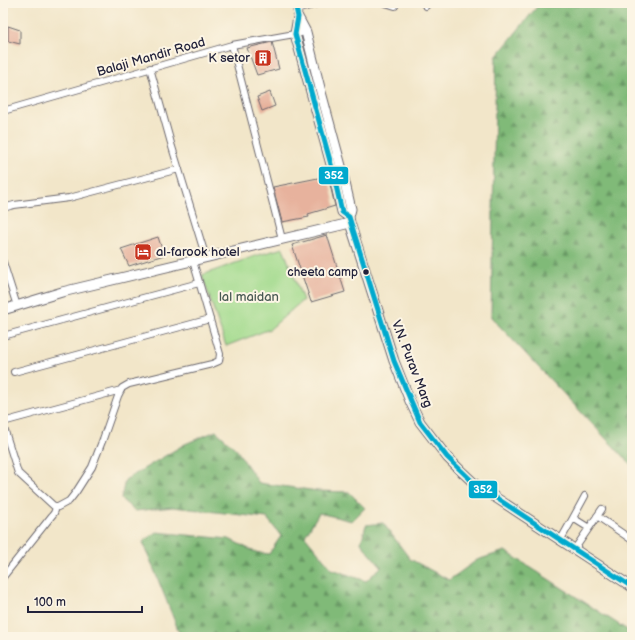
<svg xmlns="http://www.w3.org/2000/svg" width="635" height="640" font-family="'Balsamiq Sans',sans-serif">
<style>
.forest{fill:url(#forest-firs);stroke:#516e5a}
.green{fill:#a1da8c;stroke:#627e64}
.building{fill:#e7b29d}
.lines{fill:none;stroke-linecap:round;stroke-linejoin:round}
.street-casing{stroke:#6b676d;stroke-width:8}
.secondary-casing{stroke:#6b676d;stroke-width:11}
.street{stroke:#fff;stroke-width:6}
.secondary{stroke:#fff;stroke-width:9}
.bus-1-casing{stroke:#fcf5e5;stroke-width:8}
.bus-1{stroke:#00a9ce;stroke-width:5}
.bus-dot{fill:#22223b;stroke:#fcf5e5;stroke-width:1.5}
.labels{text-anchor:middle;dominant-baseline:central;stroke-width:4;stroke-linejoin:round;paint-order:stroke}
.bus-label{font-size:12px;fill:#22223b;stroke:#fcf5e5;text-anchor:end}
.street-label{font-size:13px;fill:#22223b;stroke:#fcf5e5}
.poi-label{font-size:13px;fill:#22223b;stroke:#fcf5e5;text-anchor:end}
.park-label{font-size:13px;fill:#485953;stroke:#fcf5e5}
.line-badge{stroke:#fcf5e5;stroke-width:1.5}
.badge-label{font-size:11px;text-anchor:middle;font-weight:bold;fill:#fff}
</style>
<defs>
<pattern id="forest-firs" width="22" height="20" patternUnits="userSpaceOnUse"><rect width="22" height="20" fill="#80ba78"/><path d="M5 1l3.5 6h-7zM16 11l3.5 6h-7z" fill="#689764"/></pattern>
</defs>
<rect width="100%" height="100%" fill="#fcf5e5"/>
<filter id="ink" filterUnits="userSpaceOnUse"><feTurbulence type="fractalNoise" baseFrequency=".025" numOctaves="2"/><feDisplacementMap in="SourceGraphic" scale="8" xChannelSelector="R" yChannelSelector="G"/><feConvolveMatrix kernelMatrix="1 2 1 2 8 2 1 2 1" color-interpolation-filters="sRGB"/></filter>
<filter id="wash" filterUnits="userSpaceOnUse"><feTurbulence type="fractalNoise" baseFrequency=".012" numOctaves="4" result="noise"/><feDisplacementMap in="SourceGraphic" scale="16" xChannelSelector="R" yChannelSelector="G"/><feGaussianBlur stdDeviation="0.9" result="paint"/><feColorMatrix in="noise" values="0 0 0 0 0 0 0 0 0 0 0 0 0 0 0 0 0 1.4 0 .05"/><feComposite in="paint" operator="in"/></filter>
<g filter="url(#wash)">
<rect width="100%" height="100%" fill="#f2e6c9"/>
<path class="forest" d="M540 3H632V466L491 317 496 57Z
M216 431 236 449 259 483 318 491 349 492 365 508 352 521 319 513 305 536 332 569 366 581 381 567 361 543 366 525 383 523 410 559 449 580 477 560 505 551 632 633V637H181L143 542 156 532 229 539 255 552 269 554 281 536 267 518 173 507 135 511 121 499 125 480 185 444Z"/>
<path class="green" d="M283 248 303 300 270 329 226 346 202 275 255 256Z"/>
<g id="blocks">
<path class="building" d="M8 26 20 30V44L8 41Z
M272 42 279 69 257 75 247 48Z
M270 92 275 106 262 111 257 97Z
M328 176 335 206 308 214 309 217 282 222 273 187Z
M327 235 345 292 311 302 292 245Z
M158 237 164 255 129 266 121 249Z"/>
</g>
</g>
<g filter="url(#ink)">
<use href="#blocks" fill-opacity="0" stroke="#6b676d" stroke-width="1"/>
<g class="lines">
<defs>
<path id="street" d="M385 3 395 6V3
M423 3 426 6
M296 10 320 3
M232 45 282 239
M150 68 172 147 206 258
M3 111 232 45 306 32
M3 208 14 205 69 198 179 169
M3 262 17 306
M3 336 139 299 199 283
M14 372 210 319
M3 422 121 390
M3 425 18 473 56 508
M585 496 573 518 589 528
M597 516 632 540
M560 541 573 518
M574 550 602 509
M3 577 54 513 56 508 69 501 76 492 92 467 103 439 118 396 122 388 129 384 212 364 219 361 220 354 193 261"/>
<path id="secondary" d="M298 17 306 32 321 92 341 166 351 209 349 217 350 223 394 361 410 401 420 422 447 457 460 470 475 484 632 587
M298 17 295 34 332 168 342 212 349 217
M3 310 62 292 350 223"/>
</defs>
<use href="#street" class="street-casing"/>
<use href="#secondary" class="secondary-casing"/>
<use href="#street" class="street"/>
<use href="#secondary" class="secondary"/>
<defs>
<path id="bus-1" d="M295 3 298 17 295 34 332 168 342 212 349 217 394 361 420 422 447 457 475 484 632 587"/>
</defs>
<use href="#bus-1" class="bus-1-casing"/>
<use href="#bus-1" class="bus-1"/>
</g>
</g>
<defs>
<symbol id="building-square" viewBox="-11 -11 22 22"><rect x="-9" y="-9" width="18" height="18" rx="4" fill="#c8321e" stroke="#fcf5e5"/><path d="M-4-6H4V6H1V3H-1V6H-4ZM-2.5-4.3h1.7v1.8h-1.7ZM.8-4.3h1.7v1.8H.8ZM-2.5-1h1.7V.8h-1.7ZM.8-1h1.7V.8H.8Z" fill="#fff"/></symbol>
<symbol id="hotel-square" viewBox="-11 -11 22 22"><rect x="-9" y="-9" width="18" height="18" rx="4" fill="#c8321e" stroke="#fcf5e5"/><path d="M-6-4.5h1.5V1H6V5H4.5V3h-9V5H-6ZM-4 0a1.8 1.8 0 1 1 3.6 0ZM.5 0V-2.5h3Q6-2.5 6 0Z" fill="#fff"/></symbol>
</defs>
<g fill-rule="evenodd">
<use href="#building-square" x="253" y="48" width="20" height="20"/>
<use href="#hotel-square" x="133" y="242" width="20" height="20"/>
</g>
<circle class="bus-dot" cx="366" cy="272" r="3.5"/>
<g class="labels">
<g class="bus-label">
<text x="358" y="272">cheeta camp</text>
</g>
<g class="street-label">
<text transform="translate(151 57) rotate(-16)">Balaji Mandir Road</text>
<text transform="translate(412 364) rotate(69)">V.N. Purav Marg</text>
</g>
<g class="poi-label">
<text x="250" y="58">K setor</text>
<text x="156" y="252" text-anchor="start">al-farook hotel</text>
</g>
<g class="park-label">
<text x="249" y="297">lal maidan</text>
</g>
</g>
<g class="line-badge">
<rect x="318" y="166" width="31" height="19" rx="4" fill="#00a9ce"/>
<rect x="468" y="480" width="30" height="19" rx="4" fill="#00a9ce"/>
</g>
<g class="badge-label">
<text x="334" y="179">352</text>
<text x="483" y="493">352</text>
</g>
<rect width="635" height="640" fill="none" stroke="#fcf5e5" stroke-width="16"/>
<path d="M28 606v6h114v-6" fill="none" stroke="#22223b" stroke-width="2"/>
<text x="34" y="606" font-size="12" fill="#22223b" stroke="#fcf5e5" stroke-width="3" paint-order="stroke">100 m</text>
</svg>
